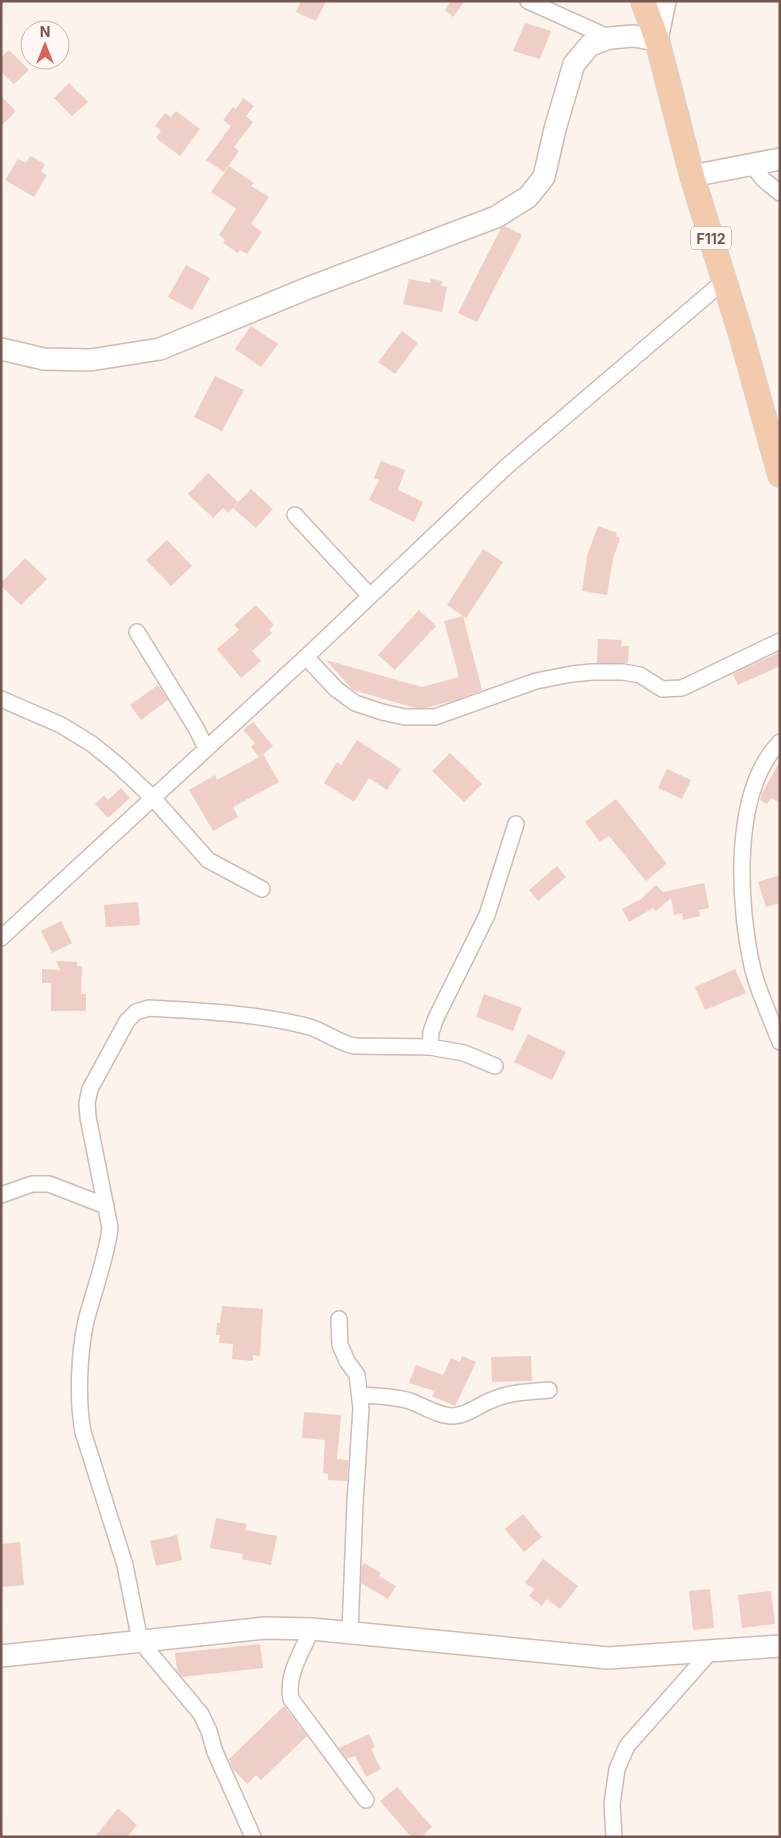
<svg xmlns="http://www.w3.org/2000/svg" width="781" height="1838" font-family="Inter,sans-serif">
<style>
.building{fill:#eecec6}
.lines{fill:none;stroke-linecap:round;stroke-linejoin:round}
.street-casing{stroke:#cfbbb5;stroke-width:18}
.secondary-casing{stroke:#d2bab2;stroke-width:24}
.primary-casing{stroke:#d8d0ce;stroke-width:26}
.street{stroke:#fff;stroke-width:15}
.secondary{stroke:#fff;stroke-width:21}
.primary{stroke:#f3caab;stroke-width:24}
.labels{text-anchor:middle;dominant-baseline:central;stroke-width:4;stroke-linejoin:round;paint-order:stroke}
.shield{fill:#fef7f3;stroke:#9e8681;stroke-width:1}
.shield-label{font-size:14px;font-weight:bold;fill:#755650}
</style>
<rect width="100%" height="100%" fill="#fbf3ec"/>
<path class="building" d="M301 1H326L316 21 296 12Z
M451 1H465L453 17 445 10Z
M525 23 551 31 540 59 513 51Z
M9 50 29 70 14 84 1 72V57Z
M69 83 88 102 72 116 54 98Z
M1 96 16 111 1 126Z
M243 98 254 106 246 116 253 122 234 147 239 151 224 172 206 160 231 126 223 120 233 107 236 109Z
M176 111 200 129 180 156 156 138 161 131 155 126 165 113 171 117Z
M30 156 45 164 41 172 47 175 34 197 5 180 18 159 26 163Z
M229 166 254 183 251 186 269 197 251 224 262 232 247 254 240 250 238 253 223 243 225 240 219 235 236 209 211 192Z
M505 226 522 235 477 322 458 313 501 228Z
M186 265 210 278 192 310 168 297Z
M409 279 430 283 431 279 442 281 441 286 447 287 442 312 403 304Z
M251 326 278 344 261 367 235 349Z
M402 331 418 343 395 374 378 362Z
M215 376 244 390 222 431 194 417Z
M381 461 405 470 398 490 423 502 414 522 369 500 379 480 374 478Z
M208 473 238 502 228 513 223 508 213 518 188 494Z
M251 489 273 509 256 528 233 508Z
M598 526 617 533 616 537 620 538 613 559 607 595 582 591 587 556Z
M167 540 192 566 171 586 146 560Z
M483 549 503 562 466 618 447 605Z
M25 558 47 579 21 605 1 586V583Z
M256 605 274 625 269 630 272 633 252 651 261 661 241 678 217 649 239 630 234 625Z
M419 610 436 626 395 670 378 655Z
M463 616 482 690 456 700 425 708H416L353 690 326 660 422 687 459 677 444 621Z
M598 639 622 640 621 646H629L628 663H597Z
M780 652V666L738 685 733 674Z
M158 685 168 700 141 720 130 705Z
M253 722 273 746 260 757 263 754 279 782 233 807 238 817 213 831 189 790 215 775 217 780 259 757 251 747 255 743 243 730Z
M357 740 401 769 387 790 369 778 354 802 324 783 337 762 341 765Z
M450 753 482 784 464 802 432 771Z
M780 761V803L771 798 767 804 760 800 762 793Z
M667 769 691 780 682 799 658 788Z
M121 788 130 798 108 818 95 804 104 795 108 800Z
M616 799 667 864 646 881 609 836 600 842 585 822Z
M557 866 566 877 538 901 529 890Z
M780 875V903L766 907 758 882Z
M704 883 709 908 699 910 700 916 683 920 682 913 674 915 671 898 656 911 653 908 629 922 622 909 641 899 656 885 663 892Z
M138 902 140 925 106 927 104 905Z
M61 921 72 943 52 953 41 931Z
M56 961 77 962V966H82L81 994H86V1011H51V983H42V969L60 970Z
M735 969 746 993 705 1010 695 987Z
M484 994 522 1008 513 1031 476 1017Z
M528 1034 566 1052 552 1080 514 1062Z
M222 1306 263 1309 260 1356 253 1355V1361L232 1359 233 1344 219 1343 220 1335H216L217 1323H220Z
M462 1356 476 1362 455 1406 432 1396 435 1391 409 1383 416 1365 443 1375 451 1358 460 1362Z
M531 1356 532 1381 492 1382 491 1357Z
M304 1412 341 1415 337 1459 348 1460 347 1481 328 1480V1474L323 1473 325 1440 302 1438Z
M523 1514 542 1537 524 1552 505 1529Z
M216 1518 247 1524 245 1530 277 1536 271 1565 242 1559 243 1554 210 1548Z
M177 1535 182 1560 156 1566 150 1541Z
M20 1542 24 1585 1 1587V1544Z
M543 1559 578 1586 560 1609 547 1599 542 1606 529 1596 534 1589 525 1583Z
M364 1563 381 1573 379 1576 396 1586 388 1599 361 1583 362 1566Z
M710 1589 714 1628 693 1630 689 1591Z
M771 1591 775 1624 742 1628 738 1595Z
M260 1644 263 1668 182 1677 177 1670 175 1653Z
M284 1706 307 1736 261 1780 256 1775 247 1784 233 1769 229 1759Z
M369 1734 375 1747 371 1749 381 1769 366 1777 355 1756 347 1759 339 1748Z
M397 1787 432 1827 421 1837H411L380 1801Z
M118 1808 137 1825 127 1837H95Z"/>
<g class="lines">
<defs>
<path id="street" d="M528 1 610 38
M750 163 764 180 780 193
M295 515 370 596
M137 632 196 728 206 748
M306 657 336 689 355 703 382 712 405 717H435L536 681 572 674 592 672H623L640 675 662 689 682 688 780 641
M1 699 61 725 92 744 119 766 153 798 208 860 262 889
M780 742C731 792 738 906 753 970 759 994 771 1018 780 1042
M1 938 306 657 506 467 725 280
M430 1047 431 1032 436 1018 487 915 516 824
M1 1195 32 1184H49L106 1206
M339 1319 340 1345 347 1361 357 1375 361 1408 355 1503 350 1632
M360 1395C377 1396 394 1396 410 1401 424 1406 438 1416 453 1416 469 1415 478 1405 492 1400 509 1392 530 1392 549 1390
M312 1629C302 1651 286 1675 291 1699L366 1800
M253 1837 215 1752 209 1731 201 1714 140 1641 125 1565 83 1432C77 1400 79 1353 86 1321 94 1290 106 1260 110 1228L88 1117 87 1103 90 1089 127 1021 136 1012 149 1008C202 1011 254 1013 306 1026 324 1030 337 1043 355 1046L430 1047 464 1053 495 1066
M614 1837 612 1804 617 1769 627 1746 711 1651"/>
<path id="secondary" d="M692 176 780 159
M1 349 44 359 90 360 160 349 308 288 496 217 528 197 544 177 555 129 574 64 590 45 610 38 633 36 657 40 665 1
M1 1656 265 1628 312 1629 608 1658 780 1646"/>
<path id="primary" d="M643 1 657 40 692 176 742 338 780 475"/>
</defs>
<use href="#street" class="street-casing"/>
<use href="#secondary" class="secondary-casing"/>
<use href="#primary" class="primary-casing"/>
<use href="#street" class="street"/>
<use href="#secondary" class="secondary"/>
<use href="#primary" class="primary"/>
</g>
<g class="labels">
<rect class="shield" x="691" y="226.5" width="40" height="23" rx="4"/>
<g class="shield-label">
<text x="711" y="238">F112</text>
</g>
</g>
<rect width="781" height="1838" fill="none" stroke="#755650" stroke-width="5"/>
<g transform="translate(45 45)"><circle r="24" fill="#fef7f3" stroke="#c7b7b2"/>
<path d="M0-4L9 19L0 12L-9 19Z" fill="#da605d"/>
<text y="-8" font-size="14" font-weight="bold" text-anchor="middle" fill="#755650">N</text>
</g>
</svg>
